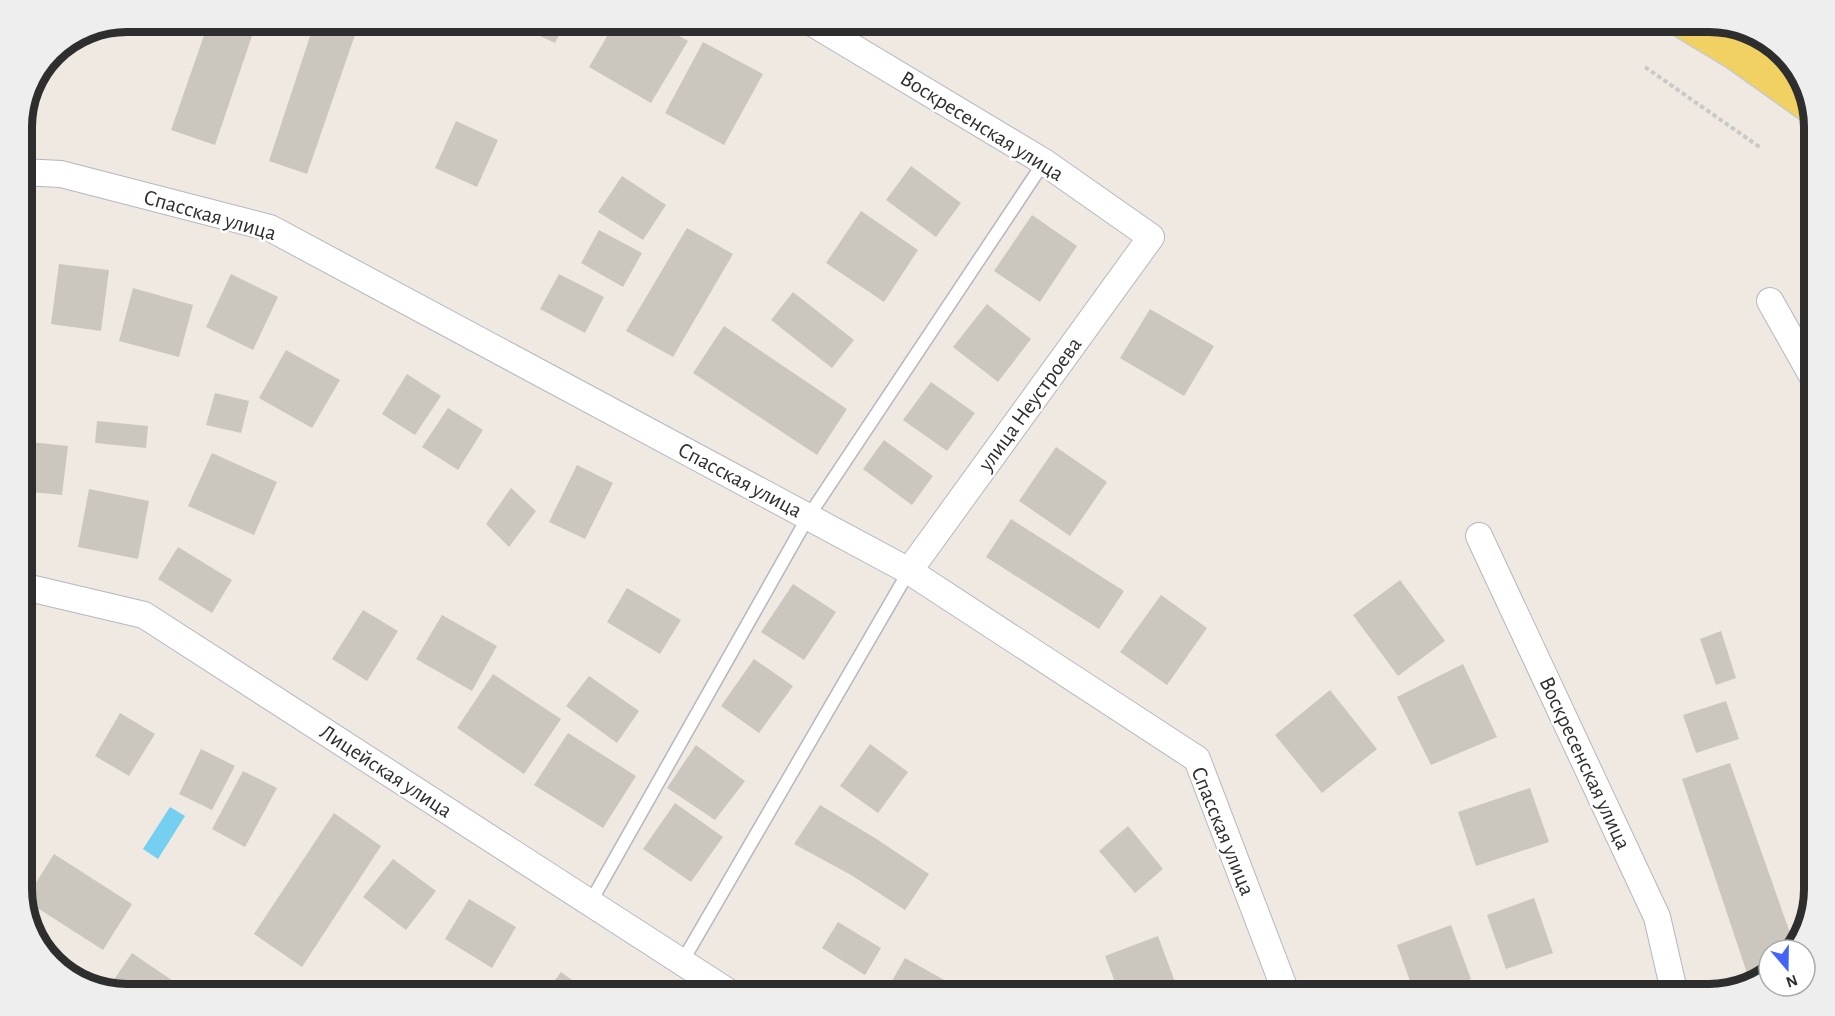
<svg xmlns="http://www.w3.org/2000/svg" width="1835" height="1016" font-family="'Alegreya Sans',sans-serif">
<style>
.water{fill:#75cff0}
.building{fill:#cbc7bf}
.lines{fill:none;stroke-linecap:round;stroke-linejoin:round}
.lane-casing{stroke:#b4b7c1;stroke-width:15}
.street-casing{stroke:#b4b7c1;stroke-width:28}
.primary-casing{stroke:#c9c9c9;stroke-width:36}
.path{stroke:#c9c9c9;stroke-width:4;stroke-dasharray:4.5 3;stroke-linecap:butt}
.lane{stroke:#fff;stroke-width:12}
.street{stroke:#fff;stroke-width:26}
.primary{stroke:#f2d163;stroke-width:33}
.labels{text-anchor:middle;dominant-baseline:central;stroke-width:5;stroke-linejoin:round;paint-order:stroke}
.street-label{font-size:22px;fill:#2e2e2e;stroke:#fff}
.rim{fill:none;stroke:#2e2e2e;stroke-width:8}
</style>
<rect width="100%" height="100%" fill="#efe9e1"/>
<path class="water" d="M170 807 185 816 158 859 143 849Z"/>
<path class="building" d="M209 21H257L215 145 171 130Z
M315 21H343L358 26 307 174 269 161Z
M515 21H566L555 43 514 24Z
M616 21H653L688 41 651 103 589 67Z
M923 21H946L942 30Z
M703 42 763 74 724 145 665 113Z
M456 121 498 140 477 187 435 168Z
M911 166 961 203 936 237 886 200Z
M622 176 666 205 643 240 598 212Z
M861 211 918 250 884 302 826 263Z
M1032 215 1077 246 1040 302 994 271Z
M687 228 733 254 673 357 626 331Z
M599 230 642 253 623 287 581 263Z
M59 264 109 270 101 331 51 324Z
M231 274 278 297 253 350 206 327Z
M559 274 604 297 585 333 540 309Z
M133 288 193 305 179 357 119 341Z
M793 292 854 340 832 368 771 320Z
M987 304 1031 339 998 382 953 347Z
M1150 309 1214 346 1184 396 1120 358Z
M724 326 847 409 817 455 693 373Z
M286 350 340 380 312 428 259 398Z
M407 374 441 396 415 435 382 414Z
M931 382 975 413 947 451 903 420Z
M215 393 249 401 241 433 206 425Z
M448 408 483 430 458 470 422 447Z
M97 421 148 426 146 448 95 443Z
M884 440 933 476 912 505 863 469Z
M21 441 68 446 62 495 21 491Z
M1056 447 1107 482 1070 536 1019 501Z
M212 453 277 482 254 535 188 506Z
M577 465 613 483 585 539 549 522Z
M511 488 536 511 509 547 486 524Z
M89 489 149 501 138 559 78 547Z
M1011 519 1124 591 1099 629 986 557Z
M178 547 232 580 212 613 158 579Z
M1400 580 1445 641 1398 676 1353 615Z
M793 584 836 612 804 660 761 632Z
M627 588 681 620 660 654 607 622Z
M1161 595 1207 628 1167 685 1120 652Z
M363 610 398 631 367 681 332 659Z
M442 615 497 646 472 691 416 659Z
M1721 631 1736 678 1716 685 1700 639Z
M754 659 793 686 759 733 721 706Z
M1463 664 1497 737 1431 765 1397 697Z
M21 665H29L32 725H21Z
M493 674 561 719 524 774 457 728Z
M589 676 639 711 617 743 566 706Z
M1330 690 1377 749 1322 793 1275 735Z
M1726 701 1739 739 1696 753 1683 715Z
M120 713 155 734 129 776 95 756Z
M568 733 636 776 603 828 534 785Z
M870 744 908 772 878 813 840 786Z
M696 745 745 781 715 820 667 788Z
M201 749 235 766 212 810 179 794Z
M1730 763 1795 947 1792 950H1769V969L1748 976 1682 779Z
M243 771 277 788 245 847 212 829Z
M1530 788 1549 842 1476 866 1458 812Z
M675 803 723 837 691 882 643 849Z
M820 805 875 838 929 874 905 910 851 875 794 844Z
M1814 809V851L1800 814Z
M334 813 381 846 302 967 254 934Z
M1128 826 1163 869 1135 893 1099 851Z
M54 854 132 904 103 950 25 900Z
M393 859 436 891 406 930 363 897Z
M1534 898 1553 953 1506 969 1487 915Z
M469 899 516 927 492 968 445 939Z
M838 922 881 948 865 975 822 948Z
M1451 925 1471 979 1428 995H1415L1397 945Z
M1158 936 1175 982 1139 995H1120L1105 956Z
M132 953 176 983 167 995H127L107 990Z
M905 958 955 986 950 995H884Z
M561 972 593 995H544Z
M1000 987 1012 995H995Z
M1541 987 1543 995H1514V994Z"/>
<g class="lines">
<defs>
<path id="lane" d="M590 903 808 517 1044 162
M682 962 909 571"/>
<path id="street" d="M809 21 1044 162 1151 237 909 571
M21 172 61 174 270 228 909 571 1197 759 1287 995
M1770 301 1814 379
M1479 536 1657 917 1675 995
M21 586 144 615 733 995"/>
<path id="primary" d="M1683 21 1736 53 1809 105"/>
</defs>
<use href="#lane" class="lane-casing"/>
<use href="#street" class="street-casing"/>
<use href="#primary" class="primary-casing"/>
<path class="path" d="M1645 67 1761 148"/>
<use href="#lane" class="lane"/>
<use href="#street" class="street"/>
<use href="#primary" class="primary"/>
</g>
<g class="labels">
<g class="street-label">
<text transform="translate(982 126) rotate(32)">Воскресенская улица</text>
<text transform="translate(210 215) rotate(16)">Спасская улица</text>
<text transform="translate(1030 404) rotate(-54)">улица Неустроева</text>
<text transform="translate(740 480) rotate(28)">Спасская улица</text>
<text transform="translate(1585 763) rotate(65)">Воскресенская улица</text>
<text transform="translate(386 771) rotate(33)">Лицейская улица</text>
<text transform="translate(1223 831) rotate(68)">Спасская улица</text>
</g>
</g>
<path d="M0 0H1835V1016H0ZM127 32H1709A95 95 0 0 1 1804 127V889A95 95 0 0 1 1709 984H127A95 95 0 0 1 32 889V127A95 95 0 0 1 127 32Z" fill="#eee" fill-rule="evenodd"/>
<path class="rim" d="M127 32H1709A95 95 0 0 1 1804 127V889A95 95 0 0 1 1709 984H127A95 95 0 0 1 32 889V127A95 95 0 0 1 127 32Z"/>
<g transform="translate(1787 968) rotate(160)"><circle r="28" fill="#ffffff" stroke="#ababab" stroke-width="1.5"/>
<path d="M0-4.5L10 22L0 15L-10 22Z" fill="#4264fb"/>
<text y="-9" font-size="16" font-weight="bold" text-anchor="middle" fill="#2e2e2e">N</text>
</g>
</svg>
